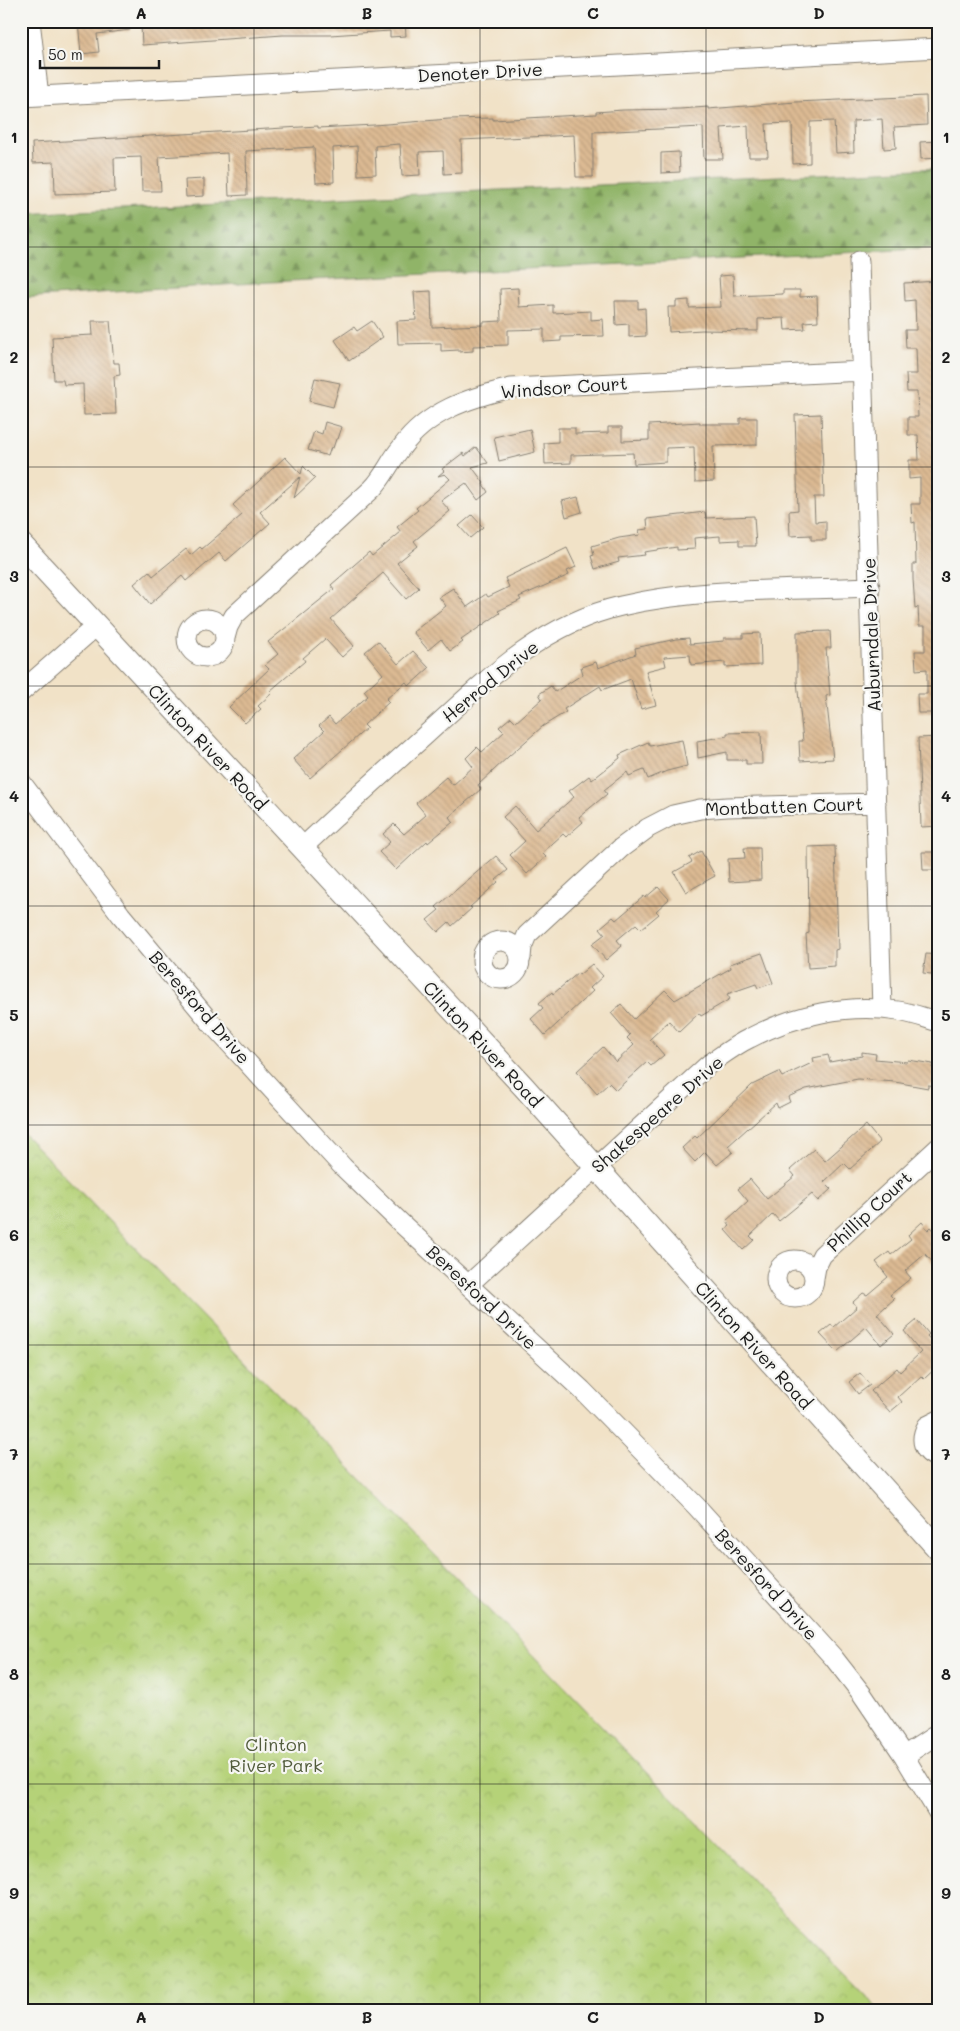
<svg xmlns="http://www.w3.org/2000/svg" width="960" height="2031" font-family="Mali,sans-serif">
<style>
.forest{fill:url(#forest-firs);stroke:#566842}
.park{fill:url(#park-crowns);stroke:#68774a}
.building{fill:url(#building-back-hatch)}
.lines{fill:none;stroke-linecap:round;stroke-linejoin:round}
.minor-casing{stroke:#867f72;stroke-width:21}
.tertiary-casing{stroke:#867f72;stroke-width:24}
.minor{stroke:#fff;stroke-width:19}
.tertiary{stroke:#fff;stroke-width:22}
.grid{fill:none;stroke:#1c1c1c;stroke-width:1;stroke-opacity:0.55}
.labels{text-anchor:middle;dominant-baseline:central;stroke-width:4.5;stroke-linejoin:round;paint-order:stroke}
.street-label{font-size:18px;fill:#1c1c1c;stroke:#f6f6f2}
.park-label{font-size:18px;fill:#525c3c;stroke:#f6f6f2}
.neatline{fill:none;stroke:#1c1c1c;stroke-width:2}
.grid-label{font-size:16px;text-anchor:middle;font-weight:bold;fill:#1c1c1c}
</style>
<defs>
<pattern id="forest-firs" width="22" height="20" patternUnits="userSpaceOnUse" patternTransform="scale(1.25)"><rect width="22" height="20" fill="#90b468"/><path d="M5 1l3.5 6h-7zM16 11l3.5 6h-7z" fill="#759255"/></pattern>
<pattern id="park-crowns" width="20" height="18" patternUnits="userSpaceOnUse" patternTransform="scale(1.25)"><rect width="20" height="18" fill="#b5d278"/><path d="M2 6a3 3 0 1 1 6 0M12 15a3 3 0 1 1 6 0" fill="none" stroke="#9bb467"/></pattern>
<pattern id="building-back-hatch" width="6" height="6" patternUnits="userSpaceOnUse" patternTransform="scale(1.25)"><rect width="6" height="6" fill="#dcba93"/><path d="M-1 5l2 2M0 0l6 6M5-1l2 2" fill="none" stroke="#bc9f7e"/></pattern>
</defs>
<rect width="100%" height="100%" fill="#f6f6f2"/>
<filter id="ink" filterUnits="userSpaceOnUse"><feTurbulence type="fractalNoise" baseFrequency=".02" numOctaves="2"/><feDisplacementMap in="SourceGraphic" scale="10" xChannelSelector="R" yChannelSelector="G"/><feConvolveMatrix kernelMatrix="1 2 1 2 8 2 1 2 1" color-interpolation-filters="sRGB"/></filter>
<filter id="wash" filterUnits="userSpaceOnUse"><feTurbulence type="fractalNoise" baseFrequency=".0096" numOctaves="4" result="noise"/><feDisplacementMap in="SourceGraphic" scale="20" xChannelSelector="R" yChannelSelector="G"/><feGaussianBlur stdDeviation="1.12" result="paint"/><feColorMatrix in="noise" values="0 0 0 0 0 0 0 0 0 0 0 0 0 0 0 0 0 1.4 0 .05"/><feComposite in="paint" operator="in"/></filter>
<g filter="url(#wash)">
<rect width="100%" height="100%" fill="#f1e2c7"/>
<path class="forest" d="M939 168V248L270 282 21 298V214Z"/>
<path class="park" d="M21 1131 879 2010H21Z"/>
<g id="blocks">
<path class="building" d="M78 21H129L130 30 97 34 99 52 81 54Z
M154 21H405L406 36 390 37V31L330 35H283L142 45 141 25 154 24Z
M926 96 927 125 894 127 896 148 884 149 882 119 853 121 854 152 836 153 834 121 810 122V163L793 164 792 123 766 124 768 157H749L748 126 721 128 723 159H704L703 127 593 132V177H576L574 135 461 140 462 173 444 174 443 151 419 152 420 175 402 176 400 144 375 146 376 174 358 175 357 146 333 148 334 182 316 183 314 147 246 151 247 195 229 196 227 153 159 157 161 191H142L141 157 114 158 115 192 55 194 54 162 33 163 32 143 318 126V128L374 125 449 119 493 118V120L596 114V112L623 110 680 109 708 107V109L796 102Z
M939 141V158L921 159 920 142Z
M679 152 680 172 661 173V153Z
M204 179V196L186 197 185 180Z
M733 275 734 296 783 294V290H800V297L817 296 818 321 804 322 805 329 785 330 784 318 758 319V331L702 330 669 332 668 307H676V301L689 300V308L721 307 719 276Z
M939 281V713H918L917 694H927V669L916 670 915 651H925V626H919L918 607 915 608 913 579V564H916L915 522 912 523 911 504H920V478L909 479V460H919L918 435H908V417H918L917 392H907L906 374H917L916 348H906L905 330H916L915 300 905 301 904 283Z
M518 288 519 307 553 305V313L591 311V320L603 319 604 336 561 337V341L544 342V329L508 330V345L473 346V351L459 352V350L441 351V343L398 344 397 321 416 320 414 292 431 291 432 327 483 325V322L501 321 500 289Z
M615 301H638V309L645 308 646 336 629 337V324L616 325Z
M92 321H110L114 363H119L120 375 114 376 116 414 84 415 83 384 64 385 63 380H54L52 337 93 335Z
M372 321 383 337 349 361 335 340 354 327 357 331Z
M315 378 340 383 333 407 309 401Z
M821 414 824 497H814L815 522 826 521V540H811V535L790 536 789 511 798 510 795 415Z
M740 418H757V445L713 446 714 481 695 482 694 447 666 448V462L634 464 633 453 571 455V463L545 464 544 443 558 442V428H575V434L608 433V427H622V441L649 440V425L700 422V424H740Z
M325 422 342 427 338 439H336L333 448 331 447 328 456 308 450 314 431 322 434Z
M530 429 535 452 499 461 494 437Z
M476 447 488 463 472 467 484 483 483 484 488 492 478 500 466 483 441 501 450 511 414 541 418 546 397 563 419 588 406 599 383 573 331 619 354 646 342 657 325 639 303 658 305 661 270 691 272 693 258 706 261 709 245 723 229 707 269 669 265 665 278 654 268 642 334 589 331 585 369 552 372 556 401 532 397 527 418 510 416 508 450 479 445 474 438 476 444 471 442 469 463 453 465 456Z
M285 457 301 474 303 466 315 478 294 498 300 477 260 512 270 523 226 561 219 553 186 581 182 576 150 604 134 584 149 571 153 576 186 549 191 555 200 547 202 549 242 515 233 505Z
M578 497 582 512 566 517 562 501Z
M705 512 706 518 754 516 756 546H739V540L720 541V536L694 538 695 549 677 550V547L644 552 645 555 618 558 619 562 595 569 591 556 594 555 592 546 619 538 640 535 639 530 648 529 647 519Z
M472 515 483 527 470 538 459 526Z
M567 548 576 567 567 571 569 575 519 597 521 600 498 611 500 613 461 640 463 642 450 651 441 639 428 650 413 632 446 606 439 597 453 588 467 607 486 594 488 597 509 587 505 578Z
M830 631 831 648H826L830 695 826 696 833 759 800 761 799 741H803L797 681V632Z
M760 633 761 665 725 667V662L691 665 690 655 664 657 666 666 646 671 656 705 641 709 631 679 602 690 600 686 564 709 566 712 543 726 509 756 478 785 481 789 449 817 453 822 428 843 427 841 396 870 379 852 390 842 383 834 394 824 404 834 426 815 416 803 446 777 453 785 473 767 466 758 477 747 482 752 504 732 499 727 511 717 516 722 542 699 539 694 551 686 555 692 583 674 581 667 596 662 598 668 636 654 635 648 676 639 689 638 690 644 724 641V638H743V634Z
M378 641 398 664 413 651 429 668 409 686 406 682 386 699 389 702 364 725 367 728 310 778 293 759 324 731 319 726 329 717 335 724 368 696 364 691 383 674 365 652Z
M761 732 762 764H746V760H727V752L698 758 697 741 727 736V733Z
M939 737V826L921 827 918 738Z
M682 740 687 766 667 771 648 779 644 770 629 776 627 772 604 790 607 794 579 817 583 822 566 837 563 834 542 853 546 857 527 874 510 855 525 841 503 817 515 806 536 830 574 797 569 791 589 776 592 780 620 758 619 755 648 742 650 746Z
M835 846 838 949 835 950V966L808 968 806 934 809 933 808 847Z
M744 848H760L761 880 729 882 728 859 745 858Z
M701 851 715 876 686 892 674 872 692 862 689 858Z
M922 852H939V870H923Z
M496 856 508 870 496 880 498 882 470 907 472 908 452 926 449 922 438 932 427 920 439 910 436 907Z
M658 887 669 899 656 911 659 914 641 929 636 924 617 940 622 946 606 960 592 944 605 934 600 928 613 917 616 920 644 896 645 898Z
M762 953 773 983 758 988 756 984 727 994 730 999 701 1016 699 1013 679 1032 669 1021 650 1039 664 1055 651 1066 647 1062 616 1090 609 1083 597 1094 577 1071 603 1047 616 1062 634 1045 627 1038 630 1035 611 1013 621 1004 634 1019 665 990 675 1000 731 968 730 964Z
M926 954 939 955V975L923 973Z
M592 964 603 976 590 988 593 991 545 1035 531 1019 543 1008 539 1003 552 992 553 994 578 973 579 975Z
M862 1052 876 1054 875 1059 907 1062 908 1060 933 1064 932 1068 939 1070V1086L928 1085V1088L895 1082 858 1079 806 1089 788 1097 790 1102 778 1108 776 1103 728 1146 733 1152 717 1165 705 1152 695 1162 682 1148 695 1136 697 1138 752 1085 779 1072 782 1077 814 1062 813 1058 828 1055 830 1062 862 1056Z
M866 1125 880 1142 850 1169 844 1163 824 1182 831 1189 818 1201 812 1194 779 1221 773 1214 750 1236 754 1240 743 1250 725 1230 730 1226 726 1221 748 1201 738 1189 750 1179 767 1199 795 1176 790 1170 814 1149 825 1161Z
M922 1222 928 1230 931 1227 939 1236V1269L925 1254 905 1271 911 1278 890 1295 894 1299 877 1314 894 1334 881 1345 866 1327 837 1352 820 1334 831 1325 834 1327 857 1307 853 1302 863 1293 867 1295 888 1277 876 1262 889 1252 891 1255 911 1239 908 1235Z
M917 1320 929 1334 927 1336 939 1349V1365L924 1379 921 1376 898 1397 902 1402 890 1412 871 1391 897 1368 900 1372 921 1352 904 1331Z
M860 1373 870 1385 858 1394 849 1382Z"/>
</g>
</g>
<g filter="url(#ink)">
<use href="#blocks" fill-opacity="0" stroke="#867f72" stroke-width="1"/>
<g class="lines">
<defs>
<path id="minor" d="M30 21 39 96
M21 97 939 48
M859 261 882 1009
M187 638a19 19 0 1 1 38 0a19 19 0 1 1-38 0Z
M225 638 228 627 234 616 372 489C384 477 390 461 401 448 428 411 468 398 511 388L863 371
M21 692 96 626
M21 782 121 915 211 1023 343 1167 402 1224 582 1390 697 1507 833 1657 862 1694 904 1756 939 1814
M302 848C340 812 380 776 419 741 480 686 538 625 621 606 702 587 787 591 870 587
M482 960a19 19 0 1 1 38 0a19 19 0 1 1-38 0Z
M521 958 522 947 527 935 621 848 648 828 673 815 700 809 727 807 876 803
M776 1279a19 19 0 1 1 38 0a19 19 0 1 1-38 0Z
M814 1278 816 1267 822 1255 939 1147
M468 1285 708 1065C721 1056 735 1045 750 1038 794 1015 848 1003 898 1011 912 1013 925 1018 939 1022
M939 1420 927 1426C919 1440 923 1453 939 1458
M904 1756 939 1733"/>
<path id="tertiary" d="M21 544 524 1087 939 1550"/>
</defs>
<use href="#minor" class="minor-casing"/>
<use href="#tertiary" class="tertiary-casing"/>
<use href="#minor" class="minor"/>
<use href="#tertiary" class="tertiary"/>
</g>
</g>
<path class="grid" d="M254 21V2010M480 21V2010M706 21V2010M21 247H939M21 467H939M21 686H939M21 906H939M21 1125H939M21 1345H939M21 1564H939M21 1784H939"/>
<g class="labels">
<g class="street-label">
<text transform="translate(480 72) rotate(-3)">Denoter Drive</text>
<text transform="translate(564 387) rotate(-4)">Windsor Court</text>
<text transform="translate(871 635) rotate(-92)">Auburndale Drive</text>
<text transform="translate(490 681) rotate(-39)">Herrod Drive</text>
<text transform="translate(208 747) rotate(47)">Clinton River Road</text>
<text transform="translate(784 806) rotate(-2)">Montbatten Court</text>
<text transform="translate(200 1007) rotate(49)">Beresford Drive</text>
<text transform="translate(483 1044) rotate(47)">Clinton River Road</text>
<text transform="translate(657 1114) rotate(-41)">Shakespeare Drive</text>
<text transform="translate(869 1211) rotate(-43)">Phillip Court</text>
<text transform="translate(482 1297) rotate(43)">Beresford Drive</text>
<text transform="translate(754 1345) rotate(48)">Clinton River Road</text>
<text transform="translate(767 1584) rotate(48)">Beresford Drive</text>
</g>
<g class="park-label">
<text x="276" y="1744">Clinton<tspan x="276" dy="21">River Park</tspan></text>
</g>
</g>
<rect width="960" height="2031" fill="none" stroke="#f6f6f2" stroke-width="55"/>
<path d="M40 60v8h119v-8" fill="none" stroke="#1c1c1c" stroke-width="2.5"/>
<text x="48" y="60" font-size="15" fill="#1c1c1c" stroke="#f6f6f2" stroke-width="4" paint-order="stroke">50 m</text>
<rect x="28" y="28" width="904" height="1976" class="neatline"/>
<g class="grid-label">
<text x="141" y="19">A</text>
<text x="367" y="19">B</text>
<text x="593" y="19">C</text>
<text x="819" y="19">D</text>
<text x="14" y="143">1</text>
<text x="946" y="143">1</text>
<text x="14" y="363">2</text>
<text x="946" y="363">2</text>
<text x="14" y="582">3</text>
<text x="946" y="582">3</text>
<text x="14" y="802">4</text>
<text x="946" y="802">4</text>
<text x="14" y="1021">5</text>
<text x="946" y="1021">5</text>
<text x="14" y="1241">6</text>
<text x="946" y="1241">6</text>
<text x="14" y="1460">7</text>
<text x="946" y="1460">7</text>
<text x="14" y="1680">8</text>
<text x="946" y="1680">8</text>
<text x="14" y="1899">9</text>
<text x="946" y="1899">9</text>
<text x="141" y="2023">A</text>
<text x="367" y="2023">B</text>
<text x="593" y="2023">C</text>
<text x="819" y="2023">D</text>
</g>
</svg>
